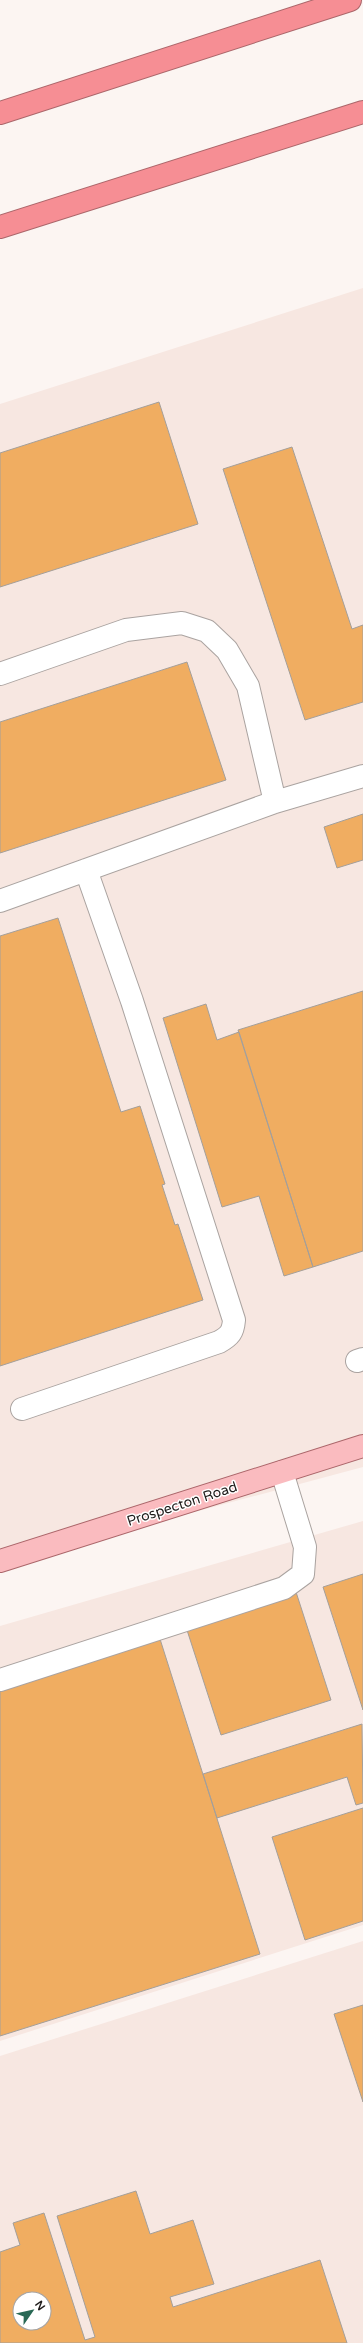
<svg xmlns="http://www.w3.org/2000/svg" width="363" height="2343" font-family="'Varela Round',sans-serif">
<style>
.built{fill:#f7e7e1;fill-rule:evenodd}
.building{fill:#f0ad61;stroke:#a49f9a;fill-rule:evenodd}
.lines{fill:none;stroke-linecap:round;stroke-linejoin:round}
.minor-casing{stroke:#aaa3a0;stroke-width:24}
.major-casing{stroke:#ab666a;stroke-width:24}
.highway-casing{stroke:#ab666a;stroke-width:24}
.minor{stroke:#fff;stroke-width:22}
.major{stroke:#fabbbf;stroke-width:22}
.highway{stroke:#f68e94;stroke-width:22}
.labels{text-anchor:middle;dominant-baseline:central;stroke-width:3;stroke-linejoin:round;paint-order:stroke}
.street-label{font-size:14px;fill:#1f1c1b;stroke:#fff}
</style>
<rect width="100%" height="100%" fill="#fcf5f2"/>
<path class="built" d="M363 288V1467L0 1564V404Z
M363 1521V1925L0 2041V1626Z
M363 1941V2343H0V2056ZM20 2299H44V2323H20Z"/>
<path class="building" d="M159 402 198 524 0 587V453Z
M292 447 352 629 363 625V702L305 720 223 469Z
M187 662 226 780 0 853V722Z
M363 814V860L337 868 324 827Z
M58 918 121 1112 140 1106 165 1184 162 1185 175 1225 178 1224 203 1300 0 1366V936Z
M363 991V1251L313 1267 238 1030Z
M206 1004 217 1040 239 1032 313 1267 284 1276 259 1196 222 1207 163 1018Z
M363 1574V1710L323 1587Z
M296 1592 331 1700 221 1735 186 1627Z
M160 1639 260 1954 0 2036V1690Z
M362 1724 363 1803 356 1805 347 1777 217 1818 203 1774Z
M363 1808V1921L305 1940 272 1837Z
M363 2005V2102L334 2014Z
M136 2191 150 2234 193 2220 214 2284 170 2297 173 2307 320 2260 347 2343H0V2252L20 2245 13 2223 44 2213 85 2340 95 2337 57 2216ZM20 2299H44V2323H20Z"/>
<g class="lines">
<defs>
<path id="minor" d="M0 674 126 630 182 623 207 631 227 650 248 686 275 802
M0 901 275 802 363 776
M357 1361 363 1359
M22 1409 219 1342C230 1336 233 1332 234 1320L132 1001 86 870
M0 1680 284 1588 303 1574 305 1547 282 1472"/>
<path id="major" d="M0 1561 363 1446"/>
<path id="highway" d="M0 113 350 0
M0 227 363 112"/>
</defs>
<use href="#minor" class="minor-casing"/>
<use href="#major" class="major-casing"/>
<use href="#highway" class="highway-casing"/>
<use href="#minor" class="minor"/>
<use href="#major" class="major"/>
<use href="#highway" class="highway"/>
</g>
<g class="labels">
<g class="street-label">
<text transform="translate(182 1504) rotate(-18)">Prospecton Road</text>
</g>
</g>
<g transform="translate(32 2311) rotate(56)"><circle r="19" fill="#ffffff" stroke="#a5a4a4"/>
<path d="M0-3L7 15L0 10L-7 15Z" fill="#286855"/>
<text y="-6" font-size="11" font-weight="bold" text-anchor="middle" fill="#1f1c1b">N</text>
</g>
</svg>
